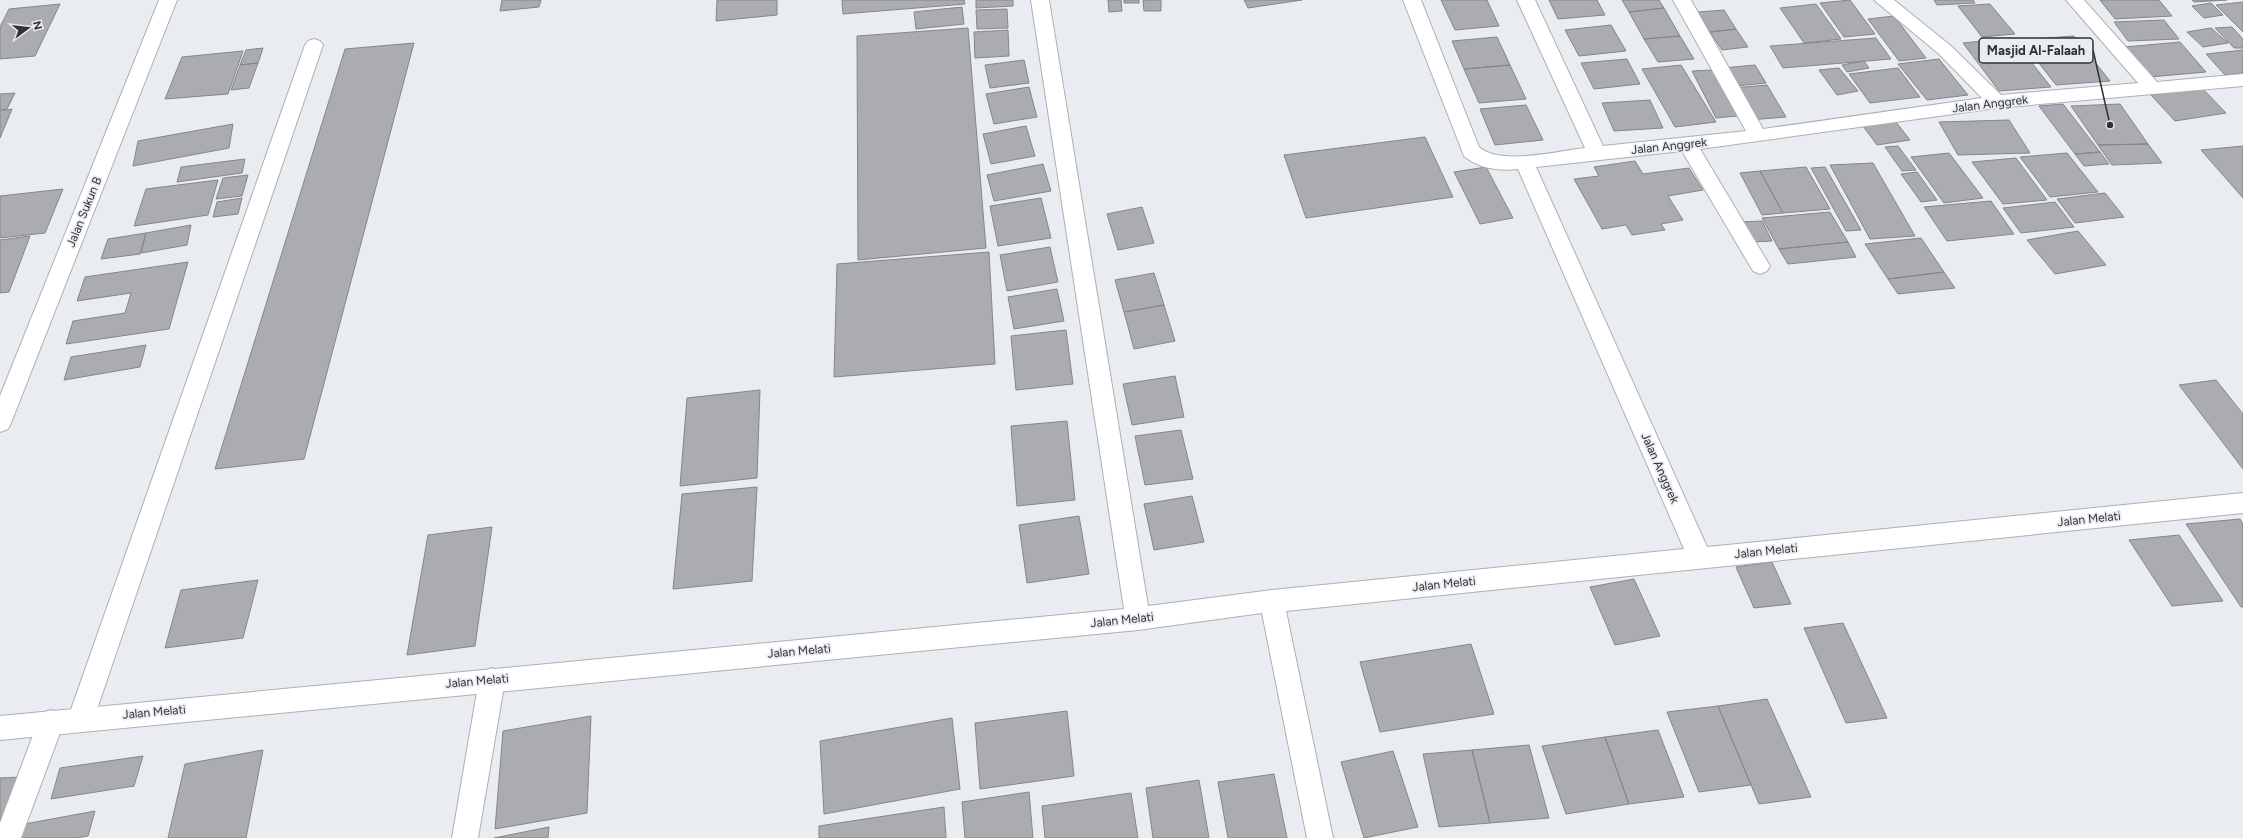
<svg xmlns="http://www.w3.org/2000/svg" width="2243" height="838" font-family="Figtree,sans-serif">
<style>
.building{fill:#aaacb1;stroke:#84868b}
.lines{fill:none;stroke-linecap:round;stroke-linejoin:round}
.service-casing{stroke:#adafb4;stroke-width:2}
.minor-casing{stroke:#adafb4;stroke-width:2}
.service{fill:#fff;fill-rule:evenodd}
.minor{fill:#fff;fill-rule:evenodd}
.labels{text-anchor:middle;dominant-baseline:central;stroke-width:3.5;stroke-linejoin:round;paint-order:stroke}
.street-label{font-size:12px;fill:#303133;stroke:#e9ecf1}
.leader{fill:none;stroke:#303133;stroke-width:1.5}
.callout-dot{fill:#303133;stroke:#e9ecf1;stroke-width:1.5}
.callout{fill:#e9ecf1;stroke:#303133;stroke-width:1.5}
.callout-label{font-size:13px;text-anchor:middle;font-weight:bold;fill:#303133}
</style>
<rect width="100%" height="100%" fill="#e9ecf1"/>
<path class="building" d="M502 0H541L539 7 500 11Z
M717 0H777V15L716 21Z
M842 0H964L965 4 843 14Z
M976 0H1013V6L976 8Z
M1108 0H1121L1122 11 1109 12Z
M1124 0H1139V3H1124Z
M1143 0H1161V11H1144Z
M1244 0H1302L1248 8Z
M1441 0H1487L1499 26 1455 30Z
M1549 0H1597L1605 15 1558 19Z
M1622 0H1659L1664 8 1629 12Z
M1850 0 1875 34 1844 37 1820 3Z
M1934 0H1973L1975 3 1937 5Z
M2100 0H2159L2172 16 2115 19Z
M2192 0H2227L2194 2Z
M2243 2V32L2216 5Z
M2211 3 2223 15 2204 18 2192 6Z
M60 4 35 56 0 59V27L9 9Z
M1816 4 1841 39 1804 43 1780 8Z
M1990 4 2015 34 1982 37 1958 6Z
M962 7 964 24 916 29 914 12Z
M1664 8 1680 36 1644 39 1629 12Z
M1007 9 1008 28 977 29 976 10Z
M1724 10 1736 29 1710 32 1698 12Z
M1894 16 1926 58 1899 61 1868 19Z
M2164 20 2179 39 2128 41 2114 22Z
M1611 25 1626 51 1579 56 1565 30Z
M2232 27 2243 39V48H2234L2215 28Z
M968 28 986 248 858 260 857 36Z
M2211 28 2228 43 2203 47 2187 32Z
M1736 29 1748 47 1722 50 1710 32Z
M1008 30 1009 56 975 58 974 32Z
M1680 36 1694 59 1658 62 1644 39Z
M2074 36 2110 81 2056 85 2021 40Z
M1497 37 1510 65 1464 69 1452 41Z
M1876 38 1891 59 1783 68 1770 46Z
M2012 38 2051 87 1999 91 1963 43Z
M2180 42 2206 72 2150 77 2125 47Z
M414 43 304 459 215 469 345 49Z
M263 48 258 63 240 65 246 50Z
M2243 50V73L2225 75 2206 54Z
M243 51 228 94 165 99 182 57Z
M1627 59 1640 84 1594 89 1581 63Z
M1939 59 1968 95 1927 100 1898 64Z
M1024 60 1029 83 990 88 985 65Z
M1864 61 1869 68 1847 72 1842 65Z
M258 63 249 88 231 90 240 65Z
M1510 65 1526 99 1479 103 1464 69Z
M1681 65 1716 122 1675 127 1642 69Z
M1755 65 1766 83 1735 86 1723 68Z
M1839 68 1858 91 1837 95 1819 70Z
M1898 68 1920 97 1870 103 1849 74Z
M1712 70 1737 116 1716 118 1692 71Z
M1767 85 1786 117 1750 120 1732 88Z
M1029 87 1037 117 994 124 986 94Z
M2202 88 2226 113 2175 121 2151 95Z
M15 93 7 109 0 110V94Z
M1650 100 1663 128 1614 131 1602 103Z
M2063 104 2100 152 2075 154 2039 106Z
M2120 104 2148 144 2098 145 2071 106Z
M1526 105 1543 140 1495 145 1480 109Z
M12 109 0 138V111Z
M2009 120 2030 153 1958 155 1939 122Z
M1896 122 1910 140 1877 145 1863 126Z
M233 124 229 148 133 166 138 141Z
M1026 126 1035 156 991 164 983 134Z
M1425 137 1453 197 1306 218 1284 155Z
M2148 144 2162 163 2112 165 2098 145Z
M1898 146 1916 170 1902 171 1885 147Z
M2243 146V198L2201 150Z
M2100 152 2109 164 2084 166 2075 154Z
M1949 153 1983 198 1944 203 1911 157Z
M2067 153 2098 192 2050 197 2020 157Z
M2016 158 2047 200 2003 204 1972 162Z
M245 159 242 173 177 182 181 167Z
M1635 161 1643 174 1689 168 1703 190 1668 196 1683 220 1661 224 1665 230 1632 235 1626 225 1602 229 1574 179 1599 176 1594 167Z
M1873 163 1915 236 1870 239 1830 165Z
M1043 164 1051 191 994 201 987 175Z
M1486 167 1513 218 1480 224 1454 172Z
M1806 167 1830 209 1783 213 1760 171Z
M1825 167 1861 230 1846 231 1811 168Z
M1760 171 1783 213 1762 215 1740 173Z
M1917 172 1937 200 1921 202 1901 174Z
M248 175 242 196 216 199 223 178Z
M218 180 208 215 134 226 146 189Z
M63 189 45 233 0 238V196Z
M2105 193 2124 217 2075 223 2057 199Z
M242 198 238 214 213 217 217 202Z
M1041 198 1051 238 998 246 990 206Z
M1991 201 2014 234 1947 241 1924 207Z
M2055 202 2074 227 2021 233 2003 208Z
M1142 207 1154 243 1118 250 1107 214Z
M1830 212 1848 242 1779 249 1762 218Z
M1762 221 1772 241 1751 242 1741 222Z
M191 225 187 245 141 253 146 233Z
M2078 231 2106 265 2055 274 2027 240Z
M146 233 140 254 101 259 108 239Z
M30 236 9 292 0 293V240Z
M1921 238 1944 272 1888 279 1865 244Z
M1848 242 1856 257 1788 264 1779 249Z
M1050 247 1058 282 1007 291 1000 255Z
M989 252 995 364 834 377 837 264Z
M188 262 169 329 66 344 73 321 125 313 131 293 77 301 85 277Z
M1944 272 1955 288 1898 294 1888 279Z
M1154 273 1164 305 1124 312 1115 280Z
M1057 289 1064 321 1014 329 1008 297Z
M1164 305 1175 341 1134 349 1124 312Z
M1066 330 1073 384 1016 390 1011 336Z
M146 345 140 367 64 380 71 357Z
M1175 376 1184 417 1132 425 1123 384Z
M2216 380 2243 414V469L2179 385Z
M760 390 757 478 680 486 687 398Z
M1067 421 1075 500 1017 506 1011 426Z
M1181 430 1193 479 1145 485 1135 436Z
M757 487 752 581 673 589 682 494Z
M1192 496 1204 542 1154 550 1144 504Z
M1079 516 1089 574 1027 583 1019 525Z
M2240 519 2243 524V607H2241L2186 524Z
M492 527 475 646 407 655 428 535Z
M2179 535 2223 601 2172 606 2129 540Z
M1772 562 1791 604 1754 608 1736 567Z
M1634 579 1660 636 1615 645 1590 587Z
M258 580 243 638 165 648 181 590Z
M1843 623 1887 718 1846 723 1804 628Z
M1471 644 1494 714 1380 732 1360 662Z
M1767 699 1811 797 1759 804 1718 706Z
M1718 706 1751 785 1699 792 1667 712Z
M1067 711 1074 776 980 789 975 723Z
M591 716 587 813 495 829 503 731Z
M952 718 960 789 824 814 820 741Z
M1658 730 1684 797 1629 804 1605 737Z
M1605 737 1629 804 1566 814 1542 746Z
M1529 745 1549 818 1490 823 1472 750Z
M263 750 246 838H168L185 764Z
M1472 750 1490 823 1439 827 1423 754Z
M1393 751 1418 827 1364 838 1341 762Z
M143 756 134 786 51 799 60 768Z
M1274 774 1287 838H1228L1218 782Z
M22 777 0 832V778Z
M1199 780 1209 838H1153L1146 788Z
M1029 792 1033 838H965L962 802Z
M1131 793 1138 838H1045L1042 806Z
M944 807 946 838H819V826Z
M95 811 88 836 76 838H15L19 825Z
M549 827 548 838H494Z"/>
<g class="lines">
<defs>
<path id="service" d="M314 39 320 41 323 45 94 718 90 727 81 730 72 727 68 718 305 45 308 41Z
M492 668 501 672 505 680 478 838H452L479 680 483 672Z
M51 710 60 713 64 722 21 838H0V823L38 722 42 713Z"/>
<path id="minor" d="M159 0H177L11 423 8 429 0 432V396Z
M1031 0H1049L1148 606 1272 590 1684 549 1518 169C1499 171 1479 169 1464 156L1403 0H1421L1479 147C1500 166 1558 151 1585 148L1517 0H1535L1603 146 1746 131 1673 0H1691L1763 129 1982 98 1939 54 1874 0H1894L1951 46 2001 95 2138 83 2066 0H2084L2157 82 2243 74V86L1997 108 1700 149 1770 266 1767 271 1760 274 1753 271 1682 151 1536 167 1707 547 2243 493V513L1286 611 1333 838H1307L1262 613 1138 630 0 740V716L1124 609Z"/>
</defs>
<use href="#service" class="service-casing"/>
<use href="#minor" class="minor-casing"/>
<use href="#service" class="service"/>
<use href="#minor" class="minor"/>
</g>
<g class="labels">
<g class="street-label">
<text transform="translate(1990 104) rotate(-7)">Jalan Anggrek</text>
<text transform="translate(1669 146) rotate(-6)">Jalan Anggrek</text>
<text transform="translate(84 212) rotate(-68)">Jalan Sukun B</text>
<text transform="translate(1660 468) rotate(66)">Jalan Anggrek</text>
<text transform="translate(2089 519) rotate(-6)">Jalan Melati</text>
<text transform="translate(1766 551) rotate(-6)">Jalan Melati</text>
<text transform="translate(1444 584) rotate(-6)">Jalan Melati</text>
<text transform="translate(1122 620) rotate(-6)">Jalan Melati</text>
<text transform="translate(799 651) rotate(-5)">Jalan Melati</text>
<text transform="translate(477 681) rotate(-5)">Jalan Melati</text>
<text transform="translate(154 712) rotate(-5)">Jalan Melati</text>
</g>
</g>
<path class="leader" d="M2110 125L2093 50"/>
<circle class="callout-dot" cx="2110" cy="125" r="4"/>
<rect class="callout" x="1979" y="38" width="114" height="25" rx="4"/>
<g class="callout-label">
<text x="2036" y="55">Masjid Al-Falaah</text>
</g>
<g transform="translate(28 28) rotate(75)" stroke="#e9ecf1" stroke-width="3" paint-order="stroke">
<path d="M0-3L7 15L0 10L-7 15Z" fill="#303133"/>
<text y="-6" font-size="11" font-weight="bold" text-anchor="middle" fill="#303133">N</text>
</g>
</svg>
